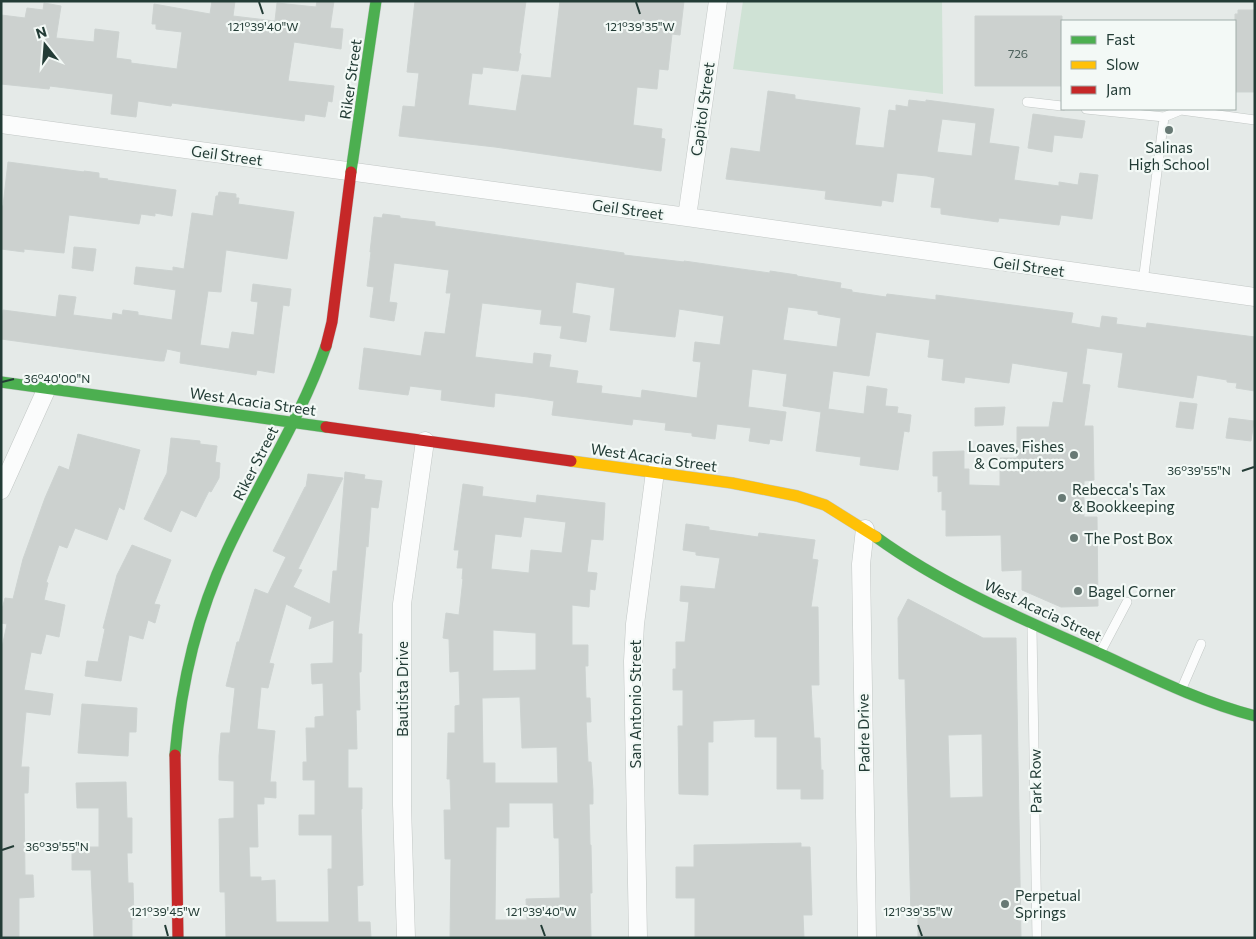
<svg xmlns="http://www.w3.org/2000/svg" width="1256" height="939" font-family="Commissioner,sans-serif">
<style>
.green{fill:#cfe2d5}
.building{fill:#ccd1cf;stroke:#cdd3d1;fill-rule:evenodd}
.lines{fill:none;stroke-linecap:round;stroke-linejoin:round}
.lane-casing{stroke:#c2c7c5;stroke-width:10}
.street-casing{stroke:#c2c7c5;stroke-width:19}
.fast-casing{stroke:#c0c7c5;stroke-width:12}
.slow-casing{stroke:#c0c7c5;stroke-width:12}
.jam-casing{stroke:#c0c7c5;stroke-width:12}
.lane{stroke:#fbfcfc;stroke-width:9}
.street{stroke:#fbfcfc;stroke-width:18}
.fast{stroke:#4caf50;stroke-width:11}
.slow{stroke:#ffc107;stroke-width:11}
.jam{stroke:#c62828;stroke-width:11}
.ticks{fill:none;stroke:#233c36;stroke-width:2}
.poi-dot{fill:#677974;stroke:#f3f9f6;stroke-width:2}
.labels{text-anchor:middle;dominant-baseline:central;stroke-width:4.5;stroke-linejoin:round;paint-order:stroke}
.number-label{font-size:12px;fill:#4e625d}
.street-label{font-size:15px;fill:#233c36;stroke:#f3f9f6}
.poi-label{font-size:15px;fill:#233c36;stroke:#f3f9f6;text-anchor:start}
.ticks-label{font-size:12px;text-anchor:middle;fill:#233c36;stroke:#f3f9f6;stroke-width:4.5;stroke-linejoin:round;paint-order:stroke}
</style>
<rect width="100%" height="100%" fill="#e5eae8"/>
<path class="green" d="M743 1H942L943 94 733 69Z"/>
<path class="building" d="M212 1H235L233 16 275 21 277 3 316 7 317 1H334L330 28 343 29 341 49 294 42 288 81 334 86 332 102 328 101 325 117 305 114 304 121 172 103 171 106 138 101 136 117 111 114 113 94 50 86 49 89 1 84V15L25 18 27 8 43 10 44 3 61 6 56 38 94 42 95 29 119 32 116 58 131 60V63L177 69 182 32 156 29V24H152L154 4 210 14Z
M415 1H526L519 53 521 54 518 71 483 67 482 74 472 73 468 105 516 111 522 75 551 78 560 1H684L680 35 672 34 668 70 659 69 657 89 637 87 633 125 662 129 661 138 665 139 661 171 495 147 399 136 403 106 415 107 419 73 407 72Z
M1238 10H1255V92H1235V14H1238Z
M975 16H1062V86H975Z
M768 91 795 95V99L860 108 855 145 884 148 889 110 896 111V105L908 107 909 100 926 102V100L994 109 989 143 1019 147 1014 180 1059 186V182L1078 185 1080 173 1098 175 1092 219 1061 215 1059 225 999 218 998 222 941 214V208L931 207 935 178 927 176 897 173 893 202 882 200 881 206 825 199 826 191 726 179 731 148 760 152ZM942 119 976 123 972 156 937 152Z
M1033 114 1085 121 1082 138 1054 135 1052 152 1028 148Z
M8 162 84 172V171L99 173V178L108 179 107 180 176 190 172 216 155 213V216L141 214 139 224 69 215 64 253 24 249V252L1 249V206H3Z
M219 192 236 194V198H239L238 204 294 212 287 259 226 250 221 292 208 291 200 345 229 349 232 332 254 335 258 302 251 301 253 284 291 289 289 306 283 305 274 373 257 370 256 375 180 363 181 352 167 349 164 361H160L1 339 3 310 56 317 59 295 76 297 73 315 112 320 113 313 122 315 123 310 138 312V315L172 320 176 290 134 284 136 267 173 271V267L184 269 192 213 213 216 216 196H218Z
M383 214 400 216V218L435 222V226L624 253V255L684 262V261L770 273V271L797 275V276L841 283 840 288 852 290V292L886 297 887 294 936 300V295L1073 313 1071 323 1100 328 1102 316 1117 318 1116 324 1146 328 1147 323 1255 337V391L1236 388 1237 383 1227 382V380L1197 375 1193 398 1118 387 1123 353 1087 348 1082 384 1090 385 1084 426H1093L1094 480 1084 481V517H1097L1098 606 1061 607 1022 590V570L1002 571 1001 535 946 536V510H942V491L938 492V476H933V452L964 451V469H969V485L1000 486V458H1017V427H1049L1053 402 1063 403 1068 372 1012 363 1009 383 965 377 964 383 942 380 944 359 928 357 930 340 876 332 869 376 833 371 828 409 864 414 867 386 887 389 885 406 898 407 897 413 911 415 909 432 904 431 898 470 860 465 861 457 816 451 821 412 783 406 787 374 752 369 748 407 786 412 782 441 770 439 769 444 749 441 751 428 717 424 715 439 692 436V433L665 430 666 423 633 419 632 425 552 415 554 401 528 397 495 393 494 407 441 400 442 390 410 386 408 395 359 389 364 348 421 356 425 332 445 334 451 293H446L449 270 394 263 389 302 397 303 394 321 370 317 374 287 367 286 371 252H370L374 217 382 218ZM576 282 615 288 610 330 675 337 679 309 724 316 720 345 695 342 693 361 701 362 697 398 642 390 641 398 601 393 602 386 576 383 578 371 549 367 551 355 534 353 533 364 475 357 482 303 542 310 540 324 562 326 560 338 586 342 590 316 572 313ZM788 307 818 311V314L841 318 837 347 783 340Z
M74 247 96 249 93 271 72 268Z
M1180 402 1197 404 1193 429 1176 427Z
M1005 407 1003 425 975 426V408Z
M1229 418 1254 421 1251 441 1226 438Z
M78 434 140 450 124 510 119 507 107 540 75 528 67 548 59 545 46 582 48 583 44 600 65 605 59 637 46 634 41 654 31 652 24 690 53 694 50 715 26 712 21 767H29L28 793H24L25 875H33L34 897 19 898V938H1V652L7 624 1 623V613L5 598 13 599 23 559 45 498 59 466 69 470Z
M171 438 200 441V444L217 446 215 462 220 463 219 478 211 492 209 491 196 517 181 510 171 532 144 519 167 473Z
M345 472 365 475 364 479 382 481 378 508 371 507 368 547 366 546 358 634H362L361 672H359L360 710H356L357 749H348V788H362V809H361L363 885 357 886 358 922H370L371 938H226L225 892H220L219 819 234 818V781L219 780V756L221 733H230L235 688 226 686 237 642H239L255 589 268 594 286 557 273 551 305 487H306L308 474 343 478 298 569 302 570 293 587 330 604 333 571H337ZM286 604 312 617 309 629 334 620 333 663 311 664 312 684 323 683 324 716 315 717V728H306L307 762H303V780H315V815H299V835H332V869H328L329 922H276L275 880 261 881V877H250L249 847H258L257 804H264V797L276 798V782H270L275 731 257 729 261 687 268 688 274 664 269 663Z
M463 484 483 487 482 496 536 503 537 495 605 503 603 540 591 539 587 572 597 573 595 590 590 589 589 607 572 605V645H588V666H585L586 698H590L591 722H586L588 762H591L593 790V804H589L590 845H591L592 893H590L591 938H450L451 859H445L444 810H451L450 779H447L448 733H455V706L460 705 459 671 450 672 449 639 443 638 446 613 459 615 463 579H462L463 568H457L459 550H454ZM524 517 566 522 562 553 531 550 529 573 491 569 495 534 521 537ZM493 630 536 633V670L493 671ZM520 697 522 748 557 747 558 783H495V763H483L482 698ZM509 803H553L554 838H559L560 898 526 899 527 920H495L496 827H509Z
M686 524 709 527V530L758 537 759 533 815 540 812 559 818 560 811 607H818L819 685H811L814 738H820L821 770H823V799H801V789H777V737H755V719L713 721V742H708V795L679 794 678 726H683V690H673V669H676V642H685L689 602 680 601 681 586 715 589 720 558 696 555V552L683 550Z
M132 545 171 560 154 604 160 605 155 623 148 620 143 639 129 635 121 681 85 676 87 661 98 662 105 629 103 628 117 575Z
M908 599 983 638H1016L1021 938H918V918H911L905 679H899L898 618ZM982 734 983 797 950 798 948 735Z
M82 704 137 708 136 732H129L128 756 78 753Z
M126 782 127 818H132V853H127L128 883H133L134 919H132V938H94L91 870H72V847H99V808H77L76 783Z
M801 843V847H810L812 915H803L804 938H695V898H676V867H694V845Z"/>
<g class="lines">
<defs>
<path id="lane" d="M1027 102 1062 106
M1086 109 1164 117 1181 110 1255 120
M1143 282 1164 117
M1032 628 1037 938
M1100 653 1127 602
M1182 688 1201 644"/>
<path id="street" d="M1 124 687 217 1255 297
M687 217 718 1
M1 490 47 388
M865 529 861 564 867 938
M406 938 402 805V604L425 441
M638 938 633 661 635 624 655 472"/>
<path id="fast" d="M351 172 376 1
M1 382 326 427
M876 537C945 587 1024 620 1101 654 1151 677 1201 702 1255 716
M175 755C181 684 197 615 227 551 259 482 301 418 326 346"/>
<path id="slow" d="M571 461 732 483 797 496 825 505 876 537"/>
<path id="jam" d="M326 346 332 322 351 172
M326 427 571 461
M175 755 178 938"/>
</defs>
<use href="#lane" class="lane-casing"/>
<use href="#street" class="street-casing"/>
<use href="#fast" class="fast-casing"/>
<use href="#slow" class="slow-casing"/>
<use href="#jam" class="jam-casing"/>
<use href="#lane" class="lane"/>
<use href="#street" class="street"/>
<use href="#fast" class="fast"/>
<use href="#slow" class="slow"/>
<use href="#jam" class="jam"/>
</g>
<path class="ticks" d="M259 2 263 14M636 2 640 14M2 382 14 379M1242 471 1254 467M2 850 14 846M165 925 168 936M541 925 545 936M918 925 922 936"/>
<g class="poi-dot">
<circle cx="1169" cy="130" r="5"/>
<circle cx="1074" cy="455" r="5"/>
<circle cx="1062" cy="498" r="5"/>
<circle cx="1074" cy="538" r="5"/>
<circle cx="1078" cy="591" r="5"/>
<circle cx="1005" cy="904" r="5"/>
</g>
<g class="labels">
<g class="number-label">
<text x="1018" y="53">726</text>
</g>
<g class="street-label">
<text transform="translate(350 79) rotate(-82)">Riker Street</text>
<text transform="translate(702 109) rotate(-82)">Capitol Street</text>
<text transform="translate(227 155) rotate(8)">Geil Street</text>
<text transform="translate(628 209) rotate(8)">Geil Street</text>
<text transform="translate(1029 266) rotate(8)">Geil Street</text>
<text transform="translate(253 401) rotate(8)">West Acacia Street</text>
<text transform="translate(654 457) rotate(8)">West Acacia Street</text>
<text transform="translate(255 463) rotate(-63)">Riker Street</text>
<text transform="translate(1043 610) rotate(25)">West Acacia Street</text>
<text transform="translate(402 689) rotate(-90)">Bautista Drive</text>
<text transform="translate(635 704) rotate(-90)">San Antonio Street</text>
<text transform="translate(863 733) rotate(-91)">Padre Drive</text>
<text transform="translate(1035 781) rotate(-91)">Park Row</text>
</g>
<g class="poi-label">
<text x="1169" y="147" text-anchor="middle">Salinas<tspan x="1169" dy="17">High School</tspan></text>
<text x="1064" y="446" text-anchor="end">Loaves, Fishes<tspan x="1064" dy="17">&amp; Computers</tspan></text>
<text x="1072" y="489">Rebecca's Tax<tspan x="1072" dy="17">&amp; Bookkeeping</tspan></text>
<text x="1084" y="538">The Post Box</text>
<text x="1088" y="591">Bagel Corner</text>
<text x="1015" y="895">Perpetual<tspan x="1015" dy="17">Springs</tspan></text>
</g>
</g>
<g class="ticks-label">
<text x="263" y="31">121°39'40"W</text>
<text x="640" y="31">121°39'35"W</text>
<text x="57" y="383">36°40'00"N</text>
<text x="1199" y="475">36°39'55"N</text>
<text x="57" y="851">36°39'55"N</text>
<text x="165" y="916">121°39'45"W</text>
<text x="541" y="916">121°39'40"W</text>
<text x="918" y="916">121°39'35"W</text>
</g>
<rect width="1256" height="939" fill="none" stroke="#233c36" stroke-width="5"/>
<rect x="1061" y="20" width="175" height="90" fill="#f3f9f6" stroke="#a0ada9"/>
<rect x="1071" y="36" width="25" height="8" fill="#4caf50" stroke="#a0ada9"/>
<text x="1106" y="45" font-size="15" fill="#233c36">Fast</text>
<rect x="1071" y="61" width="25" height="8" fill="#ffc107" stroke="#a0ada9"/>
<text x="1106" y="70" font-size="15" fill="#233c36">Slow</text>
<rect x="1071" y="86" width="25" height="8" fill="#c62828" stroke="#a0ada9"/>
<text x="1106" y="95" font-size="15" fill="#233c36">Jam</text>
<g transform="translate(45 45) rotate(343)" stroke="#f3f9f6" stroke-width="4" paint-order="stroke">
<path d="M0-4L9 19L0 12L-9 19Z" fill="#233c36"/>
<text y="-8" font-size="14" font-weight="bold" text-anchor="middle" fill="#233c36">N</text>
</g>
</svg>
